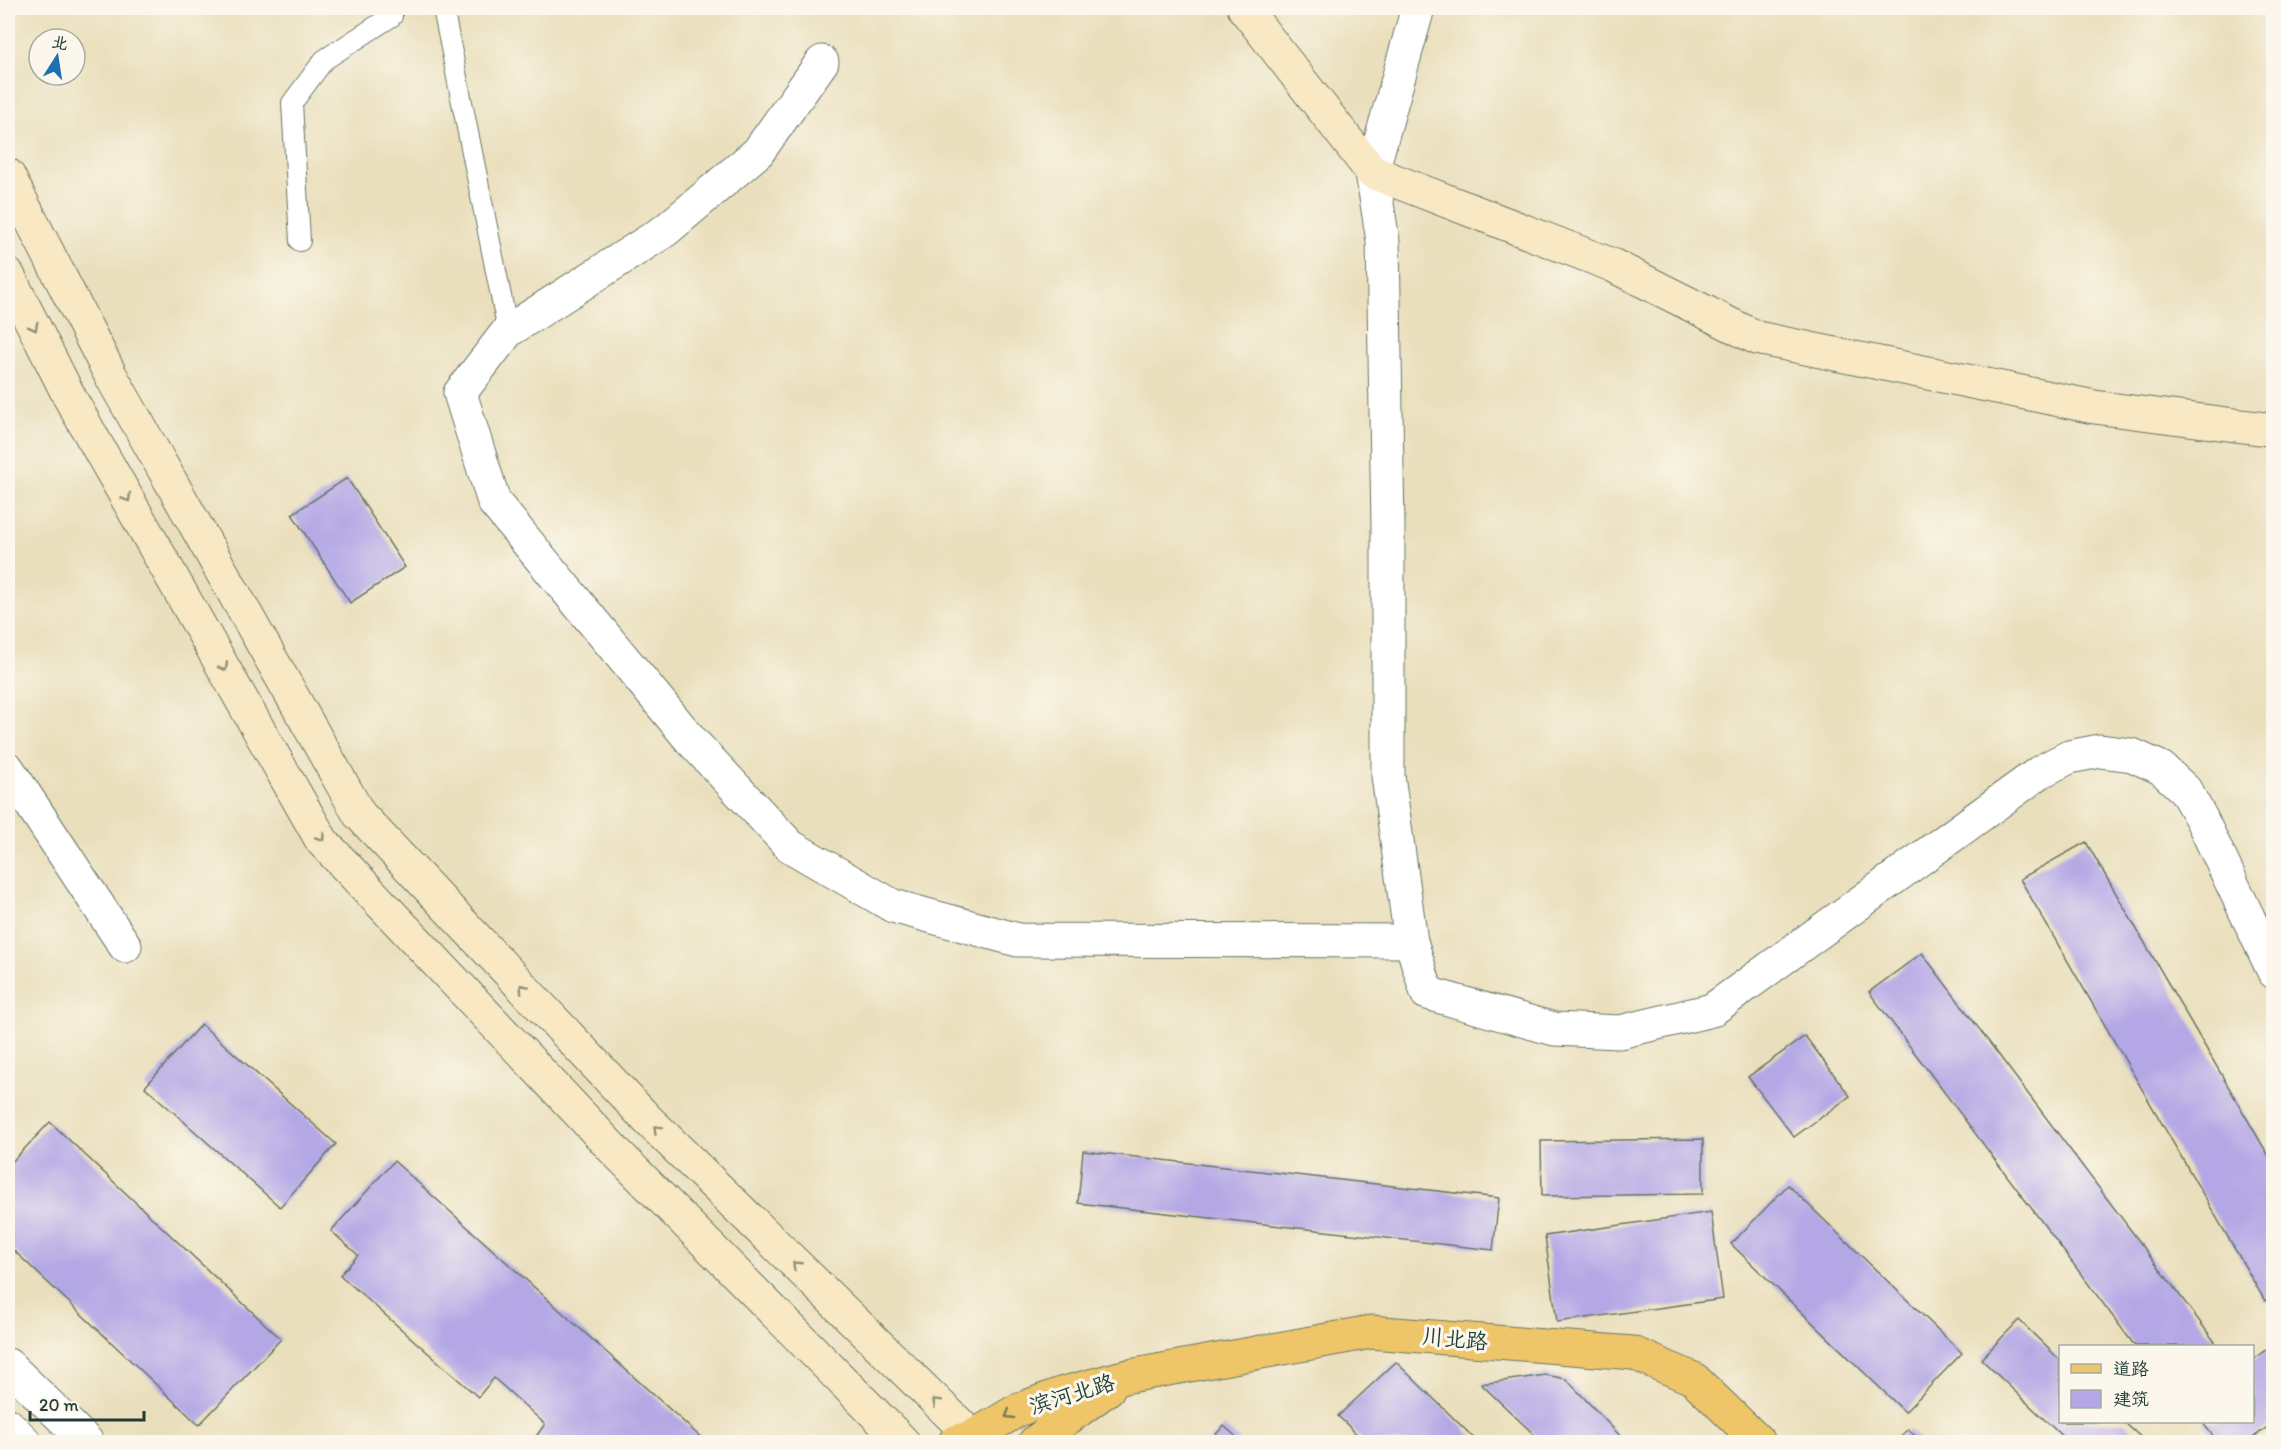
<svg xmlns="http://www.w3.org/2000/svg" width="2281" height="1450" font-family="Itim,'LXGW WenKai TC',sans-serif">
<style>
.building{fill:#b4a7e5}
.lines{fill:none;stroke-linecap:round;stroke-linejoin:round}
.service-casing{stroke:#667664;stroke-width:22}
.minor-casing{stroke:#667664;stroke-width:35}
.tertiary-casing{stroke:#667664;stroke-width:35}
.secondary-casing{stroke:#667664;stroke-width:35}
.primary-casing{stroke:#667664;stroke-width:35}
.service{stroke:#fff;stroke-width:20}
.minor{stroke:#fff;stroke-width:33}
.tertiary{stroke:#fff;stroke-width:33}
.secondary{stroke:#f8e8c3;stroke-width:33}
.primary{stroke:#eec569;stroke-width:33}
.oneway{stroke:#8c927c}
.oneway2{stroke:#7c7a4c}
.labels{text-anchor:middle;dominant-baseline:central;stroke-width:6;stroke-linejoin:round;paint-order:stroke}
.street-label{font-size:22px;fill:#1f3d34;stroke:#fbf7ec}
</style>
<rect width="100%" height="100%" fill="#fbf7ec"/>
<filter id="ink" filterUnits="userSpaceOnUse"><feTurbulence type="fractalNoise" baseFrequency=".0167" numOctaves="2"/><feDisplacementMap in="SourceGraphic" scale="12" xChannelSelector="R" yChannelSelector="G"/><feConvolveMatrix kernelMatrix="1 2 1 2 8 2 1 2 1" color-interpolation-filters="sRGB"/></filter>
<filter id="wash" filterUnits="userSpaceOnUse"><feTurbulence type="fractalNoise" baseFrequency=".008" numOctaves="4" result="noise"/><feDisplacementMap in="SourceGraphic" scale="24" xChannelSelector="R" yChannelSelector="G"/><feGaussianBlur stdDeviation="1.35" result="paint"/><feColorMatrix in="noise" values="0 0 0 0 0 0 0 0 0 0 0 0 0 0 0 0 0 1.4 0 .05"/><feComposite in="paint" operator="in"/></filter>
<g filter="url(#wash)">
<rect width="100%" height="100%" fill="#eadfbc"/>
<g id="blocks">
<path class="building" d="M347 478 405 567 350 603 292 514Z
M2086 842 2274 1165V1296L2265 1301 2020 879Z
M1922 953 2218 1346H2135L1869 992Z
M201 1024 336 1144 280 1207 145 1087Z
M1805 1036 1850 1096 1794 1137 1748 1077Z
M50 1122 281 1339 199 1425 8 1245V1166Z
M1703 1139V1194L1542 1196 1541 1141Z
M1083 1151 1499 1198 1493 1250 1078 1203Z
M394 1161 706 1442H532L545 1424 494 1378 478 1397 340 1275 358 1255 331 1231Z
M1788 1185 1962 1353 1905 1412 1731 1244Z
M1711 1212 1723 1299 1557 1322 1545 1236Z
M2019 1320 2060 1360V1422H2124L2146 1442H2068L1981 1359Z
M2274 1344V1422L2247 1442H2218L2202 1422H2252V1360Z
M1396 1362 1478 1442H1365L1338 1416Z
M1546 1375 1566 1379 1626 1442H1542L1481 1384Z
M1224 1426 1242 1442H1208Z
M1908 1429 1921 1442H1895Z"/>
</g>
</g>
<g filter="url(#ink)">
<use href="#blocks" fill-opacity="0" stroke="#667664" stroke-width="1.5"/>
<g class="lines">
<defs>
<path id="service" d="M443 8 508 331
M300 241 292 103 324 60 392 16V8"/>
<path id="minor" d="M822 62 758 152 666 230 508 331 460 393 494 502 690 739 790 846 893 906 1018 940 1411 941
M1372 172 1383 241 1388 527V776L1411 941 1427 993 1554 1029 1620 1032 1712 1010 2040 772 2069 757 2100 751 2132 755 2161 768 2185 790 2201 818 2274 972
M8 769 125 946"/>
<path id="tertiary" d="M1372 172 1418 8
M8 1365 87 1442
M8 1425 25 1442"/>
<path id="secondary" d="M1244 8 1372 172 1612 265 1757 338 2094 407 2274 430
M8 175 111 376 359 814 647 1119 978 1442
M8 275 70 398 322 841 614 1150 903 1442"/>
<path id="primary" d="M955 1442 972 1437 1018 1410 1061 1394 1124 1377 1371 1332 1633 1353 1694 1379 1759 1442
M1035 1442 1108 1389"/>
</defs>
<use href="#service" class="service-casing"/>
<use href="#minor" class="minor-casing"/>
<use href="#tertiary" class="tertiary-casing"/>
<use href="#secondary" class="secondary-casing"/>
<use href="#primary" class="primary-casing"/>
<use href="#service" class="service"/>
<use href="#minor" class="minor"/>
<use href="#tertiary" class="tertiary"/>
<use href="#secondary" class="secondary"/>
<use href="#primary" class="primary"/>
</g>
<defs><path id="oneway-chevron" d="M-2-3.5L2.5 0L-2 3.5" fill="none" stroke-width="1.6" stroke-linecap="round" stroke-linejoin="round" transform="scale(1.5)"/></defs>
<g class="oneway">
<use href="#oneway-chevron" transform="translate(34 327) rotate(63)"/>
<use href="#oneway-chevron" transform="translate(127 498) rotate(60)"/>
<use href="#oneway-chevron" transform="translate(224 667) rotate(60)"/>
<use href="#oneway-chevron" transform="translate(321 837) rotate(56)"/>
<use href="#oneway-chevron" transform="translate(523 988) rotate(-133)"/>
<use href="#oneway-chevron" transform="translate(657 1129) rotate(-136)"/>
<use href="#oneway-chevron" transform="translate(796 1265) rotate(-136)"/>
<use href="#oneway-chevron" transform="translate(936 1402) rotate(-136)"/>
</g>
<use class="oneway2" href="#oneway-chevron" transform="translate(1009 1415) rotate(149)"/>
</g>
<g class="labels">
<g class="street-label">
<text transform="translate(1455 1339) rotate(5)">川北路</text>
<text transform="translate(1072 1394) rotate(-17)">滨河北路</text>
</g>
</g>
<rect width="2281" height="1450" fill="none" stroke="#fbf7ec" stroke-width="30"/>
<rect x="2059" y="1345" width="195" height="78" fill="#fbf7ec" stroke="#a3ada2" stroke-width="1.5"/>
<rect x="2071" y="1364" width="30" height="9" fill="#eec569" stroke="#a3ada2" stroke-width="1.5"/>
<text x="2113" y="1375" font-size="18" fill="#1f3d34">道路</text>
<rect x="2071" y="1390" width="30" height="18" fill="#b4a7e5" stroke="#a3ada2" stroke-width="1.5"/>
<text x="2113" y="1405" font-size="18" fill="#1f3d34">建筑</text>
<g transform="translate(57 57) rotate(12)"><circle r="28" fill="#fbf7ec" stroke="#a3ada2" stroke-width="1.5"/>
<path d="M0-4.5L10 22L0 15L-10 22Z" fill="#1f6fb2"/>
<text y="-9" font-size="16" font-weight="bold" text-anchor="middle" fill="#1f3d34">北</text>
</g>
<path d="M30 1411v9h114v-9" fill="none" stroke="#1f3d34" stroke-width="3"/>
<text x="39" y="1411" font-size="18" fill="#1f3d34" stroke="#fbf7ec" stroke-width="4.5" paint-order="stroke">20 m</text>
</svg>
